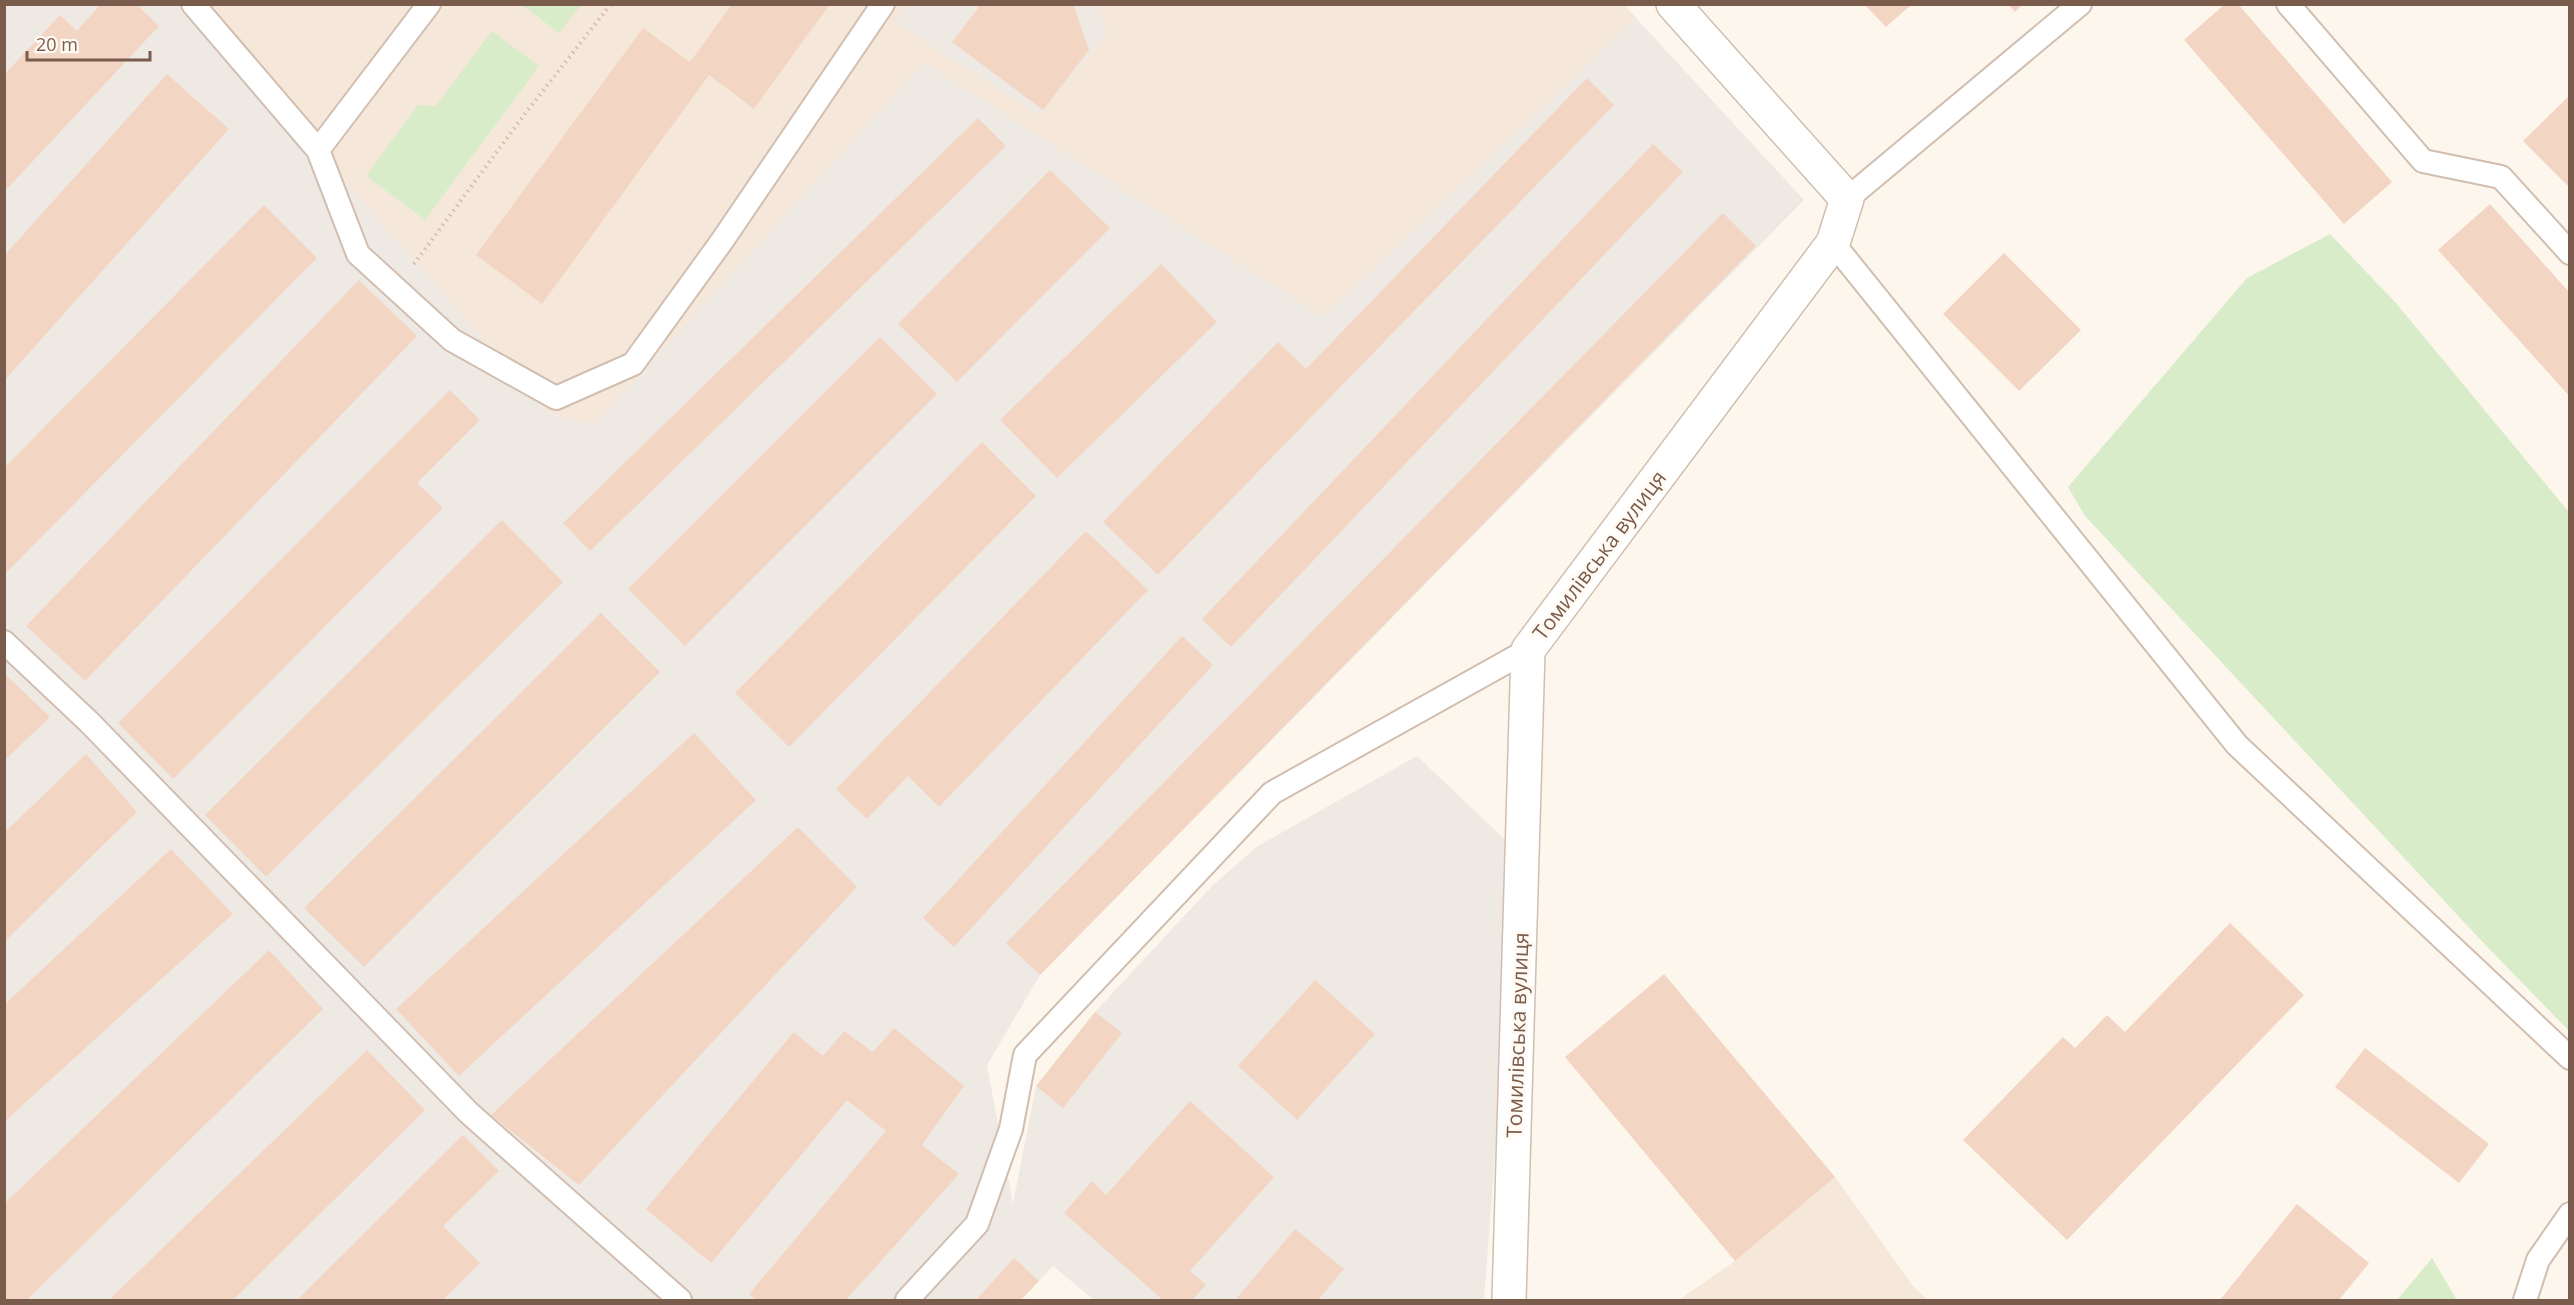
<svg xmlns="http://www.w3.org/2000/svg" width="2574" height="1305" font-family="'Open Sans',sans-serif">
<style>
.residential{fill:#f5e8da}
.industrial{fill:#efe9e4}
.green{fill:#d8ecc9}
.building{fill:#f3d5c3}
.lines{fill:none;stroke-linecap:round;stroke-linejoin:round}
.service-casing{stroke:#d1beb0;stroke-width:26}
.minor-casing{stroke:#d1beb0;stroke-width:36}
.path{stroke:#d9b8a5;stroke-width:4;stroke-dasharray:1.5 4.5;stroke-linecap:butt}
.service{stroke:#fff;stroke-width:22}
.minor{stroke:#fff;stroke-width:33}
.labels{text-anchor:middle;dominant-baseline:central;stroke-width:6;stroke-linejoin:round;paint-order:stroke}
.street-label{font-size:21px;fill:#7a5c4d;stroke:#fffaf3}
</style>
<rect width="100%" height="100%" fill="#fdf6ec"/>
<path class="residential" d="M1624 4 1636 18 1323 317 924 63 594 425 547 413 191 5Z
M1835 1177 1913 1286 1928 1300H1679L1735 1261Z"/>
<path class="industrial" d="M5 5H191L547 413 594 425 924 63 1323 317 1636 18 1804 200 1040 975 987 1065 1013 1204 1036 1086 1095 1012 1213 885 1258 846 1417 756 1518 852 1484 1300H1094L1053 1266 1021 1300H5Z
M908 5H1096L1108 33 1038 115 895 22Z"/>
<path class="green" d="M522 5H581L559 33Z
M492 31 539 66 425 220 366 176 418 105 436 106Z
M2330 234 2395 302 2569 512V1031L2476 935 2085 516 2068 487 2247 278Z
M2432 1258 2457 1300H2397Z"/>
<path class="building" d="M101 4H136L159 26 4 192V75L60 15 77 31Z
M732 4H830L754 109 709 75 542 304 476 255 643 28 690 62Z
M981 4H1073L1089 50 1043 110 952 42Z
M2008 4H2023L2015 12Z
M2225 4H2238L2392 182 2344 224 2184 40Z
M1865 5H1911L1886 27Z
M167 74 229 129 4 381V256Z
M1587 78 1614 105 1158 575 1103 522 1278 342 1306 369Z
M2570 95V188L2523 141Z
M978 118 1006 146 590 551 563 523Z
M1653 144 1683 172 1231 647 1202 619Z
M1050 170 1110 228 957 382 898 324Z
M2490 204 2570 293V397L2438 250Z
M264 205 317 258 4 575V468Z
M1723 213 1756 246 1040 975 1006 943Z
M2004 253 2081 330 2019 391 1943 314Z
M1161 264 1217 322 1057 478 1000 420Z
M359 280 417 336 85 681 26 626Z
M880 337 937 394 685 646 628 589Z
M450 390 480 420 417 483 443 508 173 779 118 723Z
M982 442 1036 496 789 747 735 693Z
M502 520 563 582 266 877 205 815Z
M1086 531 1148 590 939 807 908 776 867 819 836 789Z
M601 613 660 672 364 967 304 908Z
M1182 636 1213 665 954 947 923 918Z
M4 673 50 717 4 761Z
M694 733 756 800 459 1076 396 1009Z
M86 754 137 812 4 942V833Z
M798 827 857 887 579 1185 491 1115Z
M171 849 233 914 4 1122V1005Z
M2230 923 2304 995 2067 1240 1963 1140 2063 1037 2075 1048 2107 1015 2125 1032Z
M269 950 323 1009 27 1300H4V1204Z
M1664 974 1835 1177 1735 1261 1565 1057Z
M1315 980 1375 1034 1297 1120 1238 1066Z
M1095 1012 1122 1033 1063 1108 1036 1086Z
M894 1028 964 1086 922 1145 959 1174 846 1300H756L749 1294 886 1131 847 1100 711 1263 646 1209 794 1032 823 1056 844 1031 873 1052Z
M2365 1048 2489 1144 2459 1183 2335 1087Z
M367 1050 425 1110 233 1300H109Z
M1190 1101 1274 1177 1190 1271 1206 1285 1192 1300H1163L1064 1213 1092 1181 1106 1195Z
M463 1135 499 1171 443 1226 480 1263 443 1300H297Z
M2297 1204 2369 1263 2339 1300H2220Z
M1295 1229 1344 1269 1318 1300H1240L1237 1298Z
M1014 1258 1039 1281 1021 1300H976Z"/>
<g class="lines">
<defs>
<path id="service" d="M193 4 318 150 358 254 452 340 556 398 633 364 722 241 883 4
M2288 4 2423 161 2501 177 2570 253
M318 150 429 4
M1847 199 2080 4
M1833 243 2237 745 2570 1058
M4 642 89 722 469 1113 680 1300
M907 1300 977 1224 1011 1129 1025 1055 1272 793 1528 650
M2525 1300 2538 1260 2570 1214"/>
<path id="minor" d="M1509 1300 1528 650 1833 243 1847 199 1673 4"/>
</defs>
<use href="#service" class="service-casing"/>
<use href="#minor" class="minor-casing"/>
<path class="path" d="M414 264 524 115 611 4"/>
<use href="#service" class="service"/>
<use href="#minor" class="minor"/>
</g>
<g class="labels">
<g class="street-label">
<text transform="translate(1599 555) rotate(-53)">Томилівська вулиця</text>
<text transform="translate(1517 1035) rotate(-88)">Томилівська вулиця</text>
</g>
</g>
<rect width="2574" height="1305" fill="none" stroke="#7a5c4d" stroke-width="12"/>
<path d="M27 51v9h123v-9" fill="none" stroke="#7a5c4d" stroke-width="3"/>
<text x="36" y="51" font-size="18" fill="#7a5c4d" stroke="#fffaf3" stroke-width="4.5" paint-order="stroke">20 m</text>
</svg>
